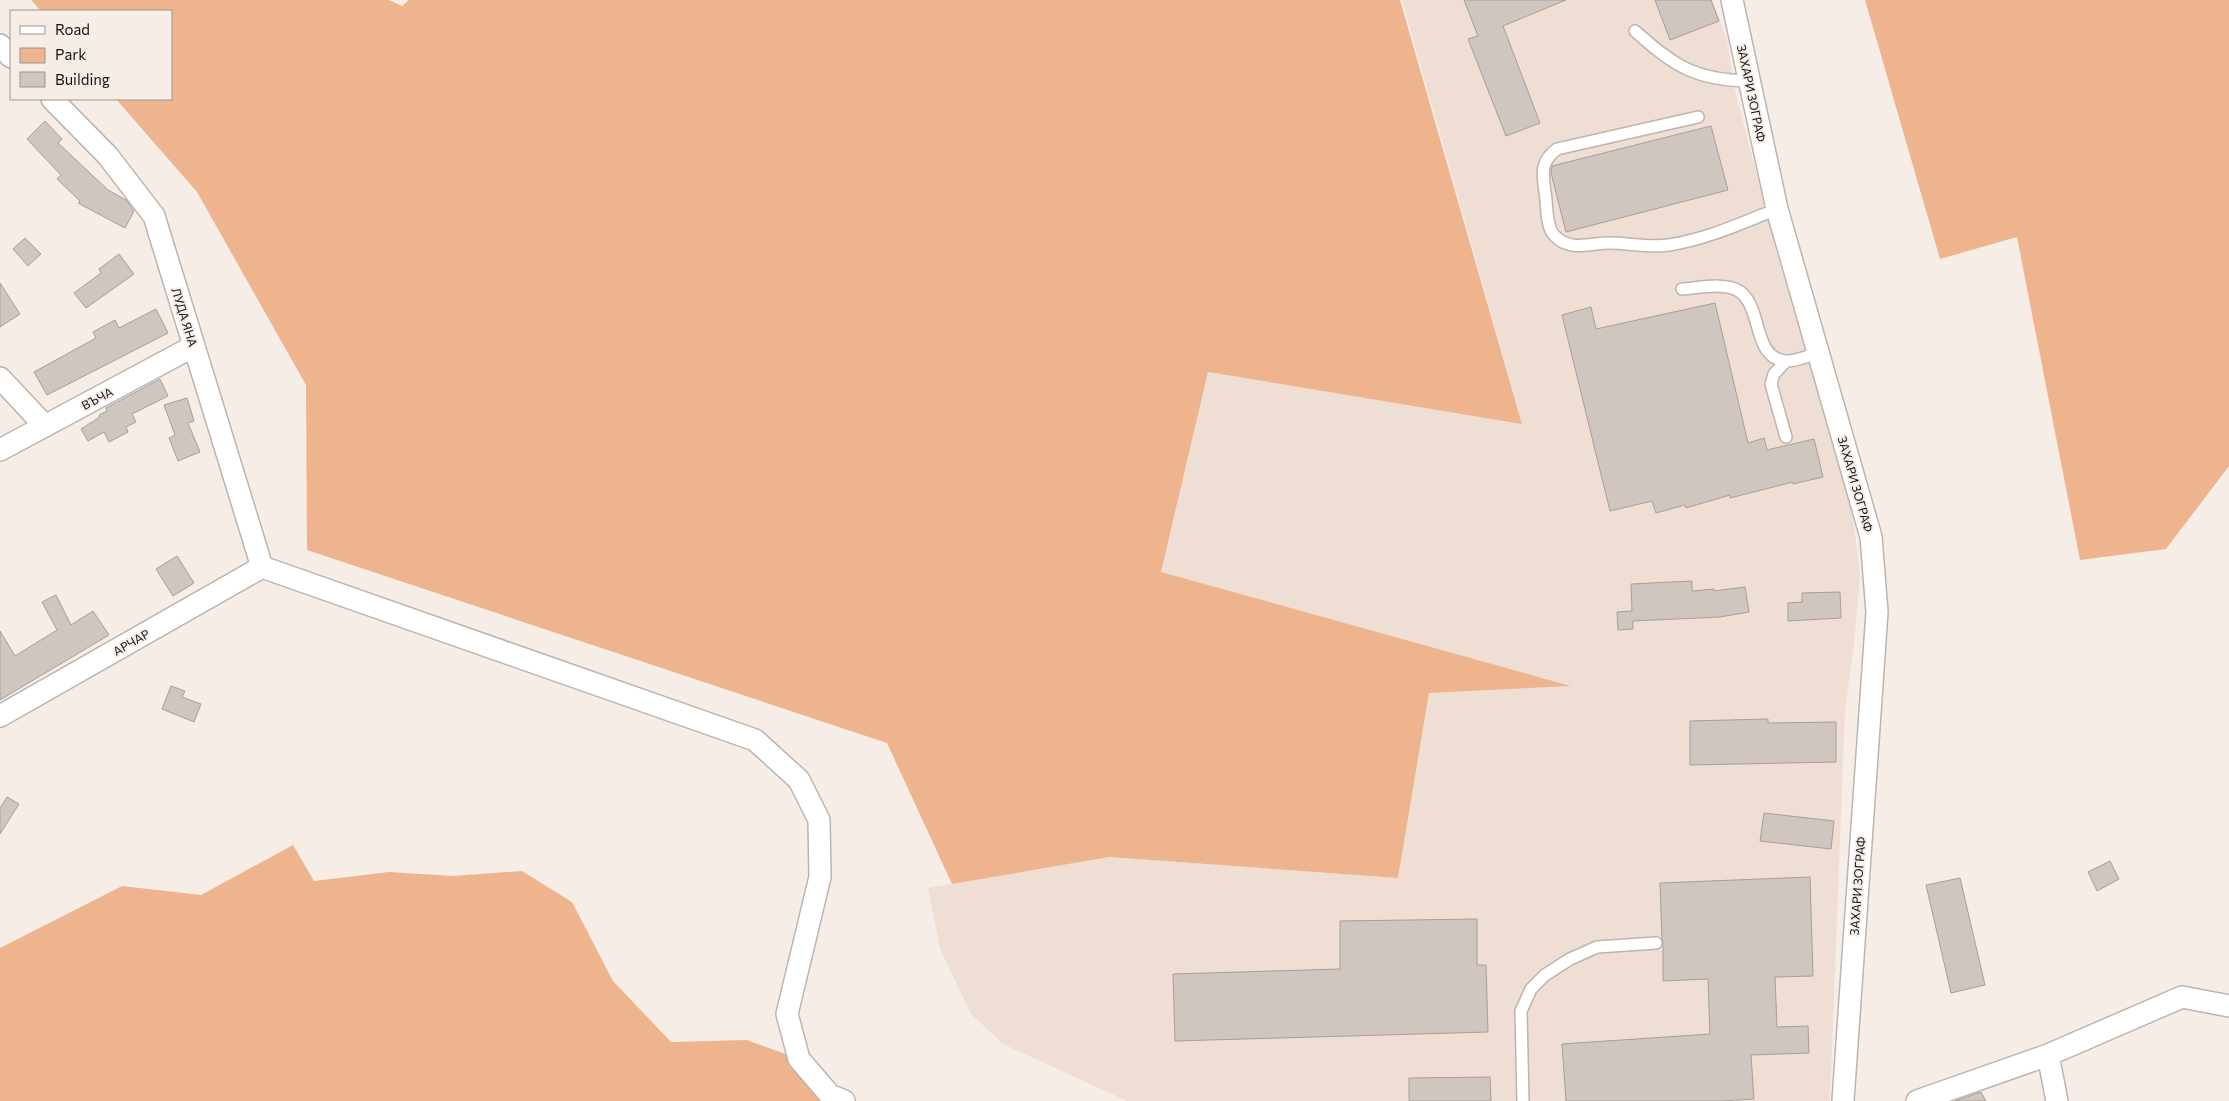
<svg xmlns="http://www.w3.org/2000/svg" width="2229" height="1101" font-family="Commissioner,sans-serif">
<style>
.built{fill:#efded4}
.green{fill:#edb48e}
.building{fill:#cfc6c0;stroke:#a69e98}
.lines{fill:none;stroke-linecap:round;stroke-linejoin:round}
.service-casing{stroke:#bdb4af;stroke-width:14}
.minor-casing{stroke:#bdb4af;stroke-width:24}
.service{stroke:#fff;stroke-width:11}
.minor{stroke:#fff;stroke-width:21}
.labels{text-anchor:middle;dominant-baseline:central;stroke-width:4;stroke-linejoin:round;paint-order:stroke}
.street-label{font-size:12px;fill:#161211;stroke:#f7ede7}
</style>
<rect width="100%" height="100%" fill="#f7ede7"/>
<path class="built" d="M1402 0H1712L1727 40 1735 90 1777 254 1846 484 1854 525 1860 575 1854 645 1845 710 1830 1101H1127L1003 1044 971 1014 940 949 928 888 1109 857 1398 878 1429 693 1569 686 1540 677 1538 681 1161 572 1208 372 1522 423Z"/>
<path class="green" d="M31 0H389L402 6 409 0H1400L1522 424 1208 372 1161 572 1571 686 1429 693 1398 878 1109 857 952 884 887 743 307 550 306 385 197 192 116 99H171V11H41Z
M1865 0H2229V466L2166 549 2080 560 2017 237 1940 259Z
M293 845 314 881 389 872 453 876 522 871 572 902 613 981 671 1042 747 1040 799 1059 844 1101H0V948L122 886 201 895Z"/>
<path class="building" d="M1464 0H1566L1503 26 1540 123 1506 136 1468 39 1478 36Z
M1655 0H1711L1719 21 1670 40Z
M45 121 62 139 58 143 108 190 126 200 134 211 125 228 78 203 80 201 57 179 61 175 27 139Z
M1711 126 1728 190 1566 232 1551 173 1552 166Z
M25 238 41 254 28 266 13 249Z
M119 254 134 274 86 308 74 293 101 273 99 269Z
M0 283 20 314 0 327Z
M1715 303 1748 443 1764 438 1767 450 1814 439 1823 477 1793 484V482L1730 498V495L1686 508 1685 505 1656 513 1652 501 1610 511 1562 315 1591 307 1596 329Z
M156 309 168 333 47 395 34 372 96 338 93 332 115 320 119 328Z
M160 379 168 396 132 414 136 422 126 427 128 432 109 442 104 432 88 441 81 429 100 417 99 415 107 411 106 408Z
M187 398 194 421 188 423 200 452 178 461 169 438 175 435 164 405Z
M177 556 194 583 173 596 156 569Z
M1692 581V591L1714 589V591L1745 587 1749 612 1720 617 1633 621V629L1618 630 1617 612 1632 611 1631 584Z
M1840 592 1841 618 1788 621V603L1802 602V593Z
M56 595 71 625 93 611 109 635 0 700V631L15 656 57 630 42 602Z
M171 686 185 691 182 697 201 704 194 722 162 709Z
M1768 719V723L1836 722V762L1690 765V721Z
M7 797 19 804 0 834V808Z
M1764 813 1834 821 1831 849 1760 841Z
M2110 861 2119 879 2097 891 2088 872Z
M1810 877 1813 976 1775 977 1777 1027 1808 1026 1809 1053 1751 1055 1754 1099 1722 1101H1566L1562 1044 1710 1034 1708 979 1663 981V943L1662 938 1660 883Z
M1960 878 1985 985 1951 993 1926 885Z
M1477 919V965H1486L1488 1032 1175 1041 1173 974 1340 969V921Z
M1490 1077 1491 1101H1409V1078Z
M1981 1092 1986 1101H1955Z"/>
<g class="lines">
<defs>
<path id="service" d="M1635 31C1674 66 1695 80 1749 81
M1698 117 1557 149C1537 164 1544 178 1546 200 1547 211 1547 229 1555 236 1570 252 1590 243 1609 243 1628 243 1650 248 1669 245 1707 239 1742 223 1777 209
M1682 289C1698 288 1725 282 1739 291 1763 307 1752 357 1785 361 1795 362 1809 355 1819 353
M1786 437 1771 384 1774 374 1786 361
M1523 1101 1521 1011 1531 989 1545 975 1570 959 1597 947 1656 943"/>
<path id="minor" d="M1732 0 1777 209 1871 537 1877 612 1843 1101
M0 45 11 57
M52 99 108 156 154 216 262 567
M0 378 45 426
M0 450 194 346
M262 567 755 740 799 780 819 820 820 877 787 1014 799 1059 830 1095 844 1101
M0 716 262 567
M2048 1055 2057 1101
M1917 1101 2048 1055 2182 997 2229 1006"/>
</defs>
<use href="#service" class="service-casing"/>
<use href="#minor" class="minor-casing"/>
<use href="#service" class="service"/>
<use href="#minor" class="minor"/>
</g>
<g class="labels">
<g class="street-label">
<text transform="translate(1752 93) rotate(78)">ЗАХАРИ ЗОГРАФ</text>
<text transform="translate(185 317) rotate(73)">ЛУДА ЯНА</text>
<text transform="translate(97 398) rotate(-28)">ВЪЧА</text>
<text transform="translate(1856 484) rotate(74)">ЗАХАРИ ЗОГРАФ</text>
<text transform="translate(131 642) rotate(-30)">АРЧАР</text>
<text transform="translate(1857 886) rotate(-86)">ЗАХАРИ ЗОГРАФ</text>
</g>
</g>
<rect x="10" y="10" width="162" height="90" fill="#f7ede7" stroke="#9d9591"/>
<rect x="20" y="26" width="25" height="8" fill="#ffffff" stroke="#9d9591"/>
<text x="55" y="35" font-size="15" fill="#161211">Road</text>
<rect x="20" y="48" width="25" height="15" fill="#edb48e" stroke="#9d9591"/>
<text x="55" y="60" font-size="15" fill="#161211">Park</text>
<rect x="20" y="72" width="25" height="15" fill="#cfc6c0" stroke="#9d9591"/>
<text x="55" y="85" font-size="15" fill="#161211">Building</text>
</svg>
